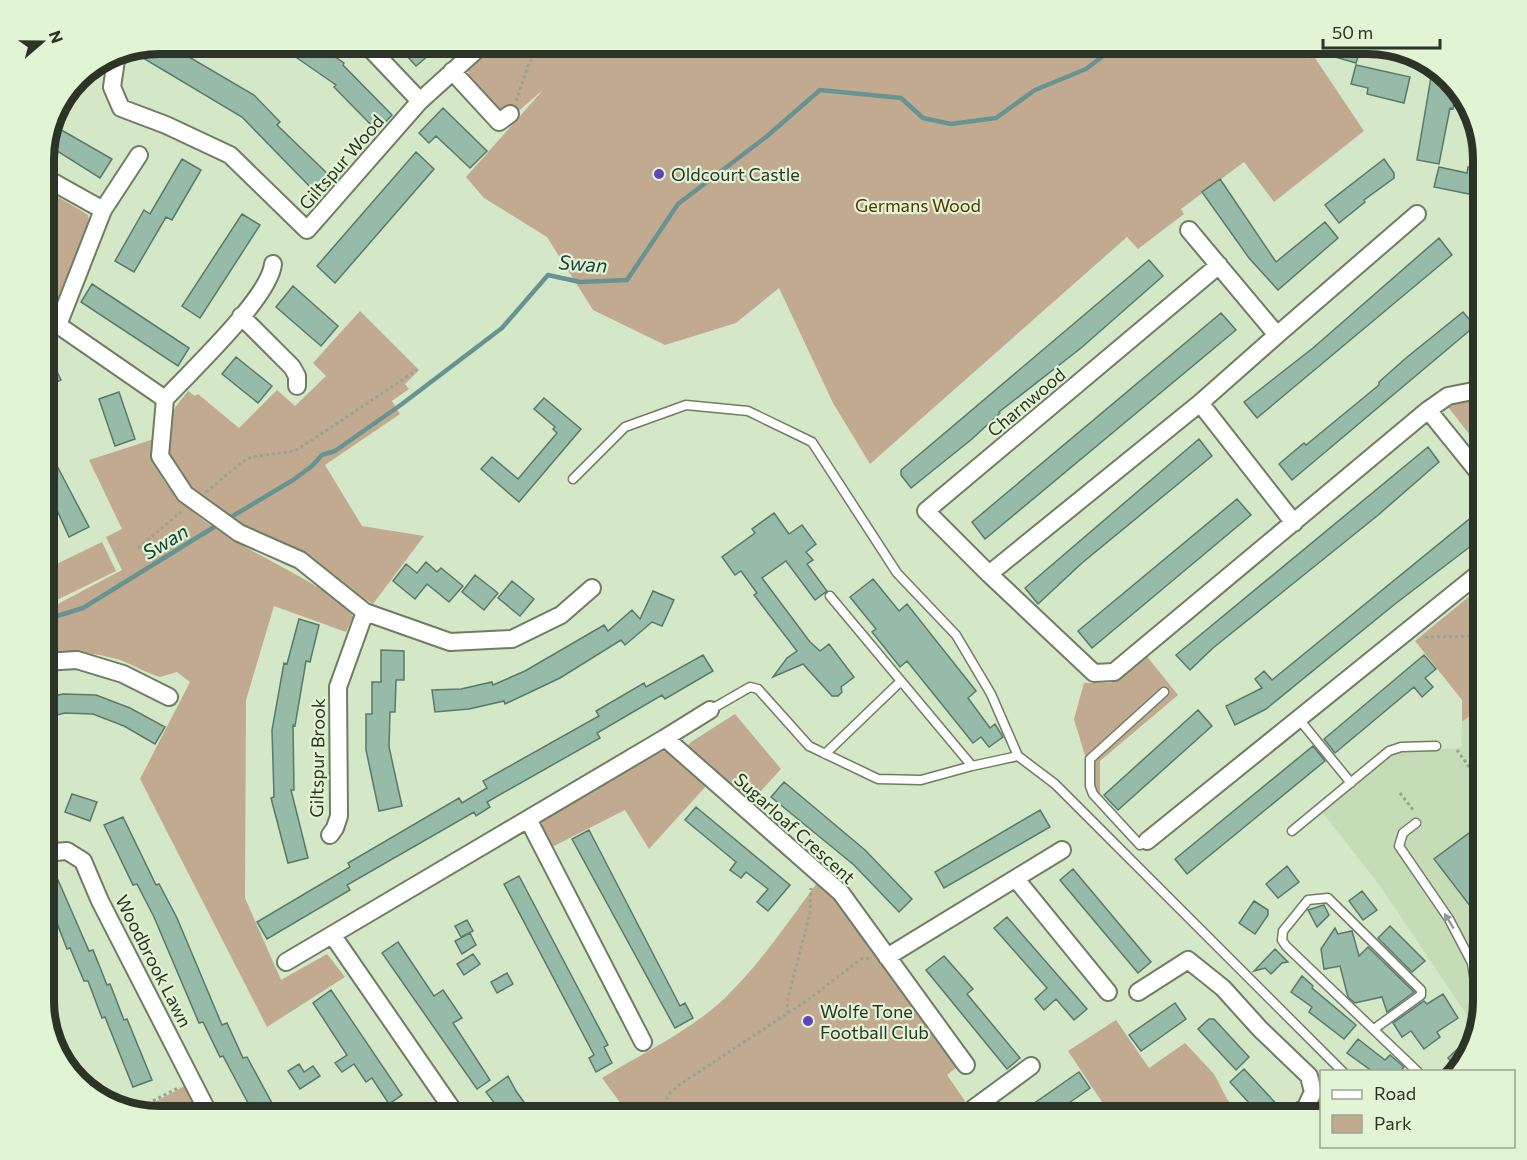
<svg xmlns="http://www.w3.org/2000/svg" width="1527" height="1160" font-family="Commissioner,sans-serif">
<style>
.built{fill:#c6dcb6}
.green{fill:#c2aa91}
.lines{fill:none;stroke-linecap:round;stroke-linejoin:round}
.stream{stroke:#679493;stroke-width:4.5}
.building{fill:#97bba9;stroke:#587a6a;stroke-width:1.5}
.service-casing{stroke:#6e7e62;stroke-width:11}
.minor-casing{stroke:#6e7e62;stroke-width:20}
.path{stroke:#96a58c;stroke-width:3;stroke-dasharray:3 3;stroke-linecap:butt}
.service{stroke:#fff;stroke-width:8}
.minor{stroke:#fff;stroke-width:16}
.oneway{fill:#969993}
.poi-dot{fill:#6044bc;stroke:#e1f4d4;stroke-width:2}
.labels{text-anchor:middle;dominant-baseline:central;stroke-width:4.5;stroke-linejoin:round;paint-order:stroke}
.street-label{font-size:18px;fill:#2c3327;stroke:#e1f4d4}
.poi-label{font-size:18px;fill:#2c3327;stroke:#e1f4d4;text-anchor:start}
.park-label{font-size:18px;fill:#583500;stroke:#e1f4d4}
.water-label{font-size:20px;font-style:italic;fill:#164141;stroke:#e1f4d4}
.rim{fill:none;stroke:#2c3327;stroke-width:8}
</style>
<rect width="100%" height="100%" fill="#d4e7c7"/>
<path class="built" d="M1483 705V1001L1475 1027 1378 883 1322 812 1397 751 1461 748 1462 722Z"/>
<path class="green" d="M497 44H1316L1308 59 1313 55 1364 131 1274 202 1244 162 1181 209 1184 214 1138 249 1127 237 870 464 833 403 779 288 736 323 665 345 593 310 547 237 484 198 466 177 543 90 515 114 500 111 470 79 468 71 471 64Z
M44 189 82 211 88 215 89 221 56 303 53 308 48 309 44 295Z
M360 311 419 370 405 384 409 389 392 401 400 414 325 465 362 526 424 536 373 604C349 590 328 572 304 558 252 530 144 491 172 414 175 406 183 398 188 391L195 396 198 394 239 428 277 390 295 406 326 376 313 363Z
M1483 398V431L1473 439 1448 407 1464 400Z
M154 439C155 453 155 467 163 479 195 531 280 561 330 595 338 601 350 606 353 617L346 632 274 606 246 700 245 898 281 980 327 954 345 977 267 1027 140 779 190 682 177 672 160 677C146 673 134 665 120 660 95 652 69 651 44 654V592L52 607 122 570 106 537 122 529 89 460Z
M102 542 116 571 53 602 44 583V570Z
M1483 585V705L1462 722V700L1415 641Z
M1145 654 1178 695 1100 761V794L1086 776V759L1074 719 1084 683H1111Z
M735 714 781 769 750 803 685 749 691 742Z
M661 751 667 752 707 785 649 849 625 810 550 848 542 831V821L546 818Z
M817 883 834 898 957 1067 947 1075 965 1101 954 1113 955 1116H630L602 1078C643 1053 690 1031 725 998 760 964 788 922 817 883Z
M1116 1020 1149 1068 1185 1043 1214 1074 1227 1099 1241 1116H1197L1192 1110 1183 1116H1082L1102 1102 1068 1051Z
M192 1082 208 1116H159L140 1110Z"/>
<g class="lines">
<path class="stream" d="M226 520 293 480 312 466 322 455 335 451 402 404 502 328 548 275 580 282 627 280 678 204 766 137 820 90 901 98 923 118 951 124 996 118 1035 90 1086 69 1119 44
M44 620 83 608 219 524"/>
</g>
<path class="building" d="M159 44H167L254 95 280 122 277 125 332 178 317 194 242 117 143 58 149 47Z
M277 44H316L344 63 343 65 392 115 377 131 334 87 336 85Z
M396 44H442L416 66Z
M1338 44H1362L1356 63 1335 57Z
M1356 65 1410 77 1404 103 1367 94 1368 88 1351 84Z
M1431 77 1449 80 1456 89 1453 109 1450 108 1439 164 1417 160Z
M443 108 487 151 470 168 436 136 429 143 419 133Z
M51 124 112 159 100 178 46 144Z
M416 152 434 169 335 283 317 266Z
M182 159 201 170 172 220 166 217 134 272 115 261 144 210 150 214Z
M1384 159 1394 173V178L1364 200 1365 202 1339 223 1325 205Z
M1439 167 1467 173 1468 167 1484 171V197L1434 187Z
M1220 179 1276 262 1325 222 1338 238 1278 290 1249 258 1202 192Z
M242 214 260 225 200 318 182 306Z
M1439 238 1452 255 1257 418 1244 402 1313 348Z
M1149 260 1163 276 1081 348 999 412 1000 413 972 439 911 488 901 475V470Z
M92 284 189 348 178 366 81 302Z
M293 286 338 326 321 346 276 307Z
M1463 312 1475 326 1292 480 1279 464 1304 443 1306 445 1379 385V382L1406 358Z
M1221 313 1236 330 985 539 972 522Z
M44 345 61 380 44 388Z
M236 357 272 386 258 403 222 374Z
M119 392 135 439 115 446 99 399Z
M544 398 581 429 519 502 481 469 492 457 518 479 557 433 553 429 555 427 534 409Z
M1199 439 1212 456 1082 563 1038 604 1025 588Z
M44 441 89 527 69 537 44 481Z
M1428 447 1439 462 1377 516 1213 648 1190 670 1176 655Z
M1237 499 1251 515 1092 648 1078 631Z
M1484 507V536L1395 604 1266 709 1235 725 1226 706 1262 688 1255 679 1264 671 1272 680Z
M774 513 789 534 802 525 816 544 806 552 813 560 807 564 827 591 815 600 786 561 762 578 810 642 820 651 829 644 854 677 841 687 842 692 838 696H832L803 664 773 677 787 658 797 651 754 595 757 593 741 571 735 575 722 557 755 533 752 529Z
M426 562 437 572 441 568 463 586 449 602 427 584 415 599 393 581 406 564 417 573Z
M475 575 498 593 484 610 462 592Z
M873 579 899 611 907 604 976 691 968 698 990 728 995 724 1003 737 989 747 981 737 973 743 907 661 900 667 872 632 876 629 850 597Z
M512 581 534 599 520 616 498 598Z
M653 591 674 600 662 626 652 622 625 645 621 640 560 678 505 704 504 701 469 709 435 712 432 690 461 689 492 682 493 685 525 671 604 625 608 631 632 610 640 619Z
M299 619 319 625 310 662 306 661 295 726 293 725 294 790H291L308 858 288 863 271 798 274 797 272 730 284 663 287 664Z
M381 650 404 651V680H396L395 712H390L389 747 402 806 379 811 366 750V714H372V682H381Z
M703 655 713 671 665 699 662 695 597 733 600 738 487 802 490 807 476 816 474 812 347 885 350 890 267 939 257 922 350 867 348 863 459 798 462 803 487 788 483 781 599 716 596 711 644 683 646 687Z
M1424 655 1436 669 1425 678 1433 687 1422 697 1414 687 1335 753 1324 739Z
M63 694 96 695 130 708 165 727 155 744 124 726 93 714 65 713 44 718V698Z
M1198 710 1212 726 1118 810 1104 795Z
M1313 746 1325 761 1187 874 1175 859Z
M784 782 865 850 912 899 899 912 854 865 771 797Z
M72 794 97 802 90 821 65 812Z
M696 807 790 885 768 911 757 902 768 889 746 872 741 878 730 870 736 862 685 820Z
M1040 810 1050 827 944 888 935 872Z
M123 817 156 885 159 884 177 918 222 1025 227 1023 243 1058 247 1057 279 1116H255L223 1056 220 1057 203 1022 199 1023 154 917 137 884 133 885 104 825Z
M1484 822V924L1434 859Z
M589 830 680 1006 685 1003 693 1018 675 1028 572 839Z
M1287 866 1299 882 1278 898 1266 884Z
M1073 869 1151 962 1138 973 1060 880Z
M519 876 608 1045 604 1047 612 1063 596 1072 589 1058 594 1055 504 884Z
M58 880 89 951 93 950 107 985 110 984 124 1020 127 1019 152 1080 133 1087 105 1017 102 1018 88 981H84L70 948 67 949 53 913H51L44 897V886Z
M1362 891 1377 910 1363 920 1349 901Z
M1254 901 1268 910V915L1255 934 1239 923Z
M1324 905 1329 915 1317 927 1308 910Z
M1007 917 1087 1009 1074 1020 1056 999 1044 1010 1035 999 1047 988 994 928Z
M467 920 473 931 461 937 455 926Z
M1390 926 1425 961 1412 972 1378 938Z
M1335 928 1338 934 1352 931 1359 956 1368 947 1414 992 1387 1012 1382 997 1355 1003 1348 997 1340 966 1324 969 1321 949Z
M470 933 476 945 462 954 455 941Z
M398 942 434 996 443 990 462 1018 453 1023 490 1080 477 1089 382 953Z
M1275 949 1288 962 1282 963 1271 974 1265 968 1254 971Z
M473 954 480 964 464 975 457 964Z
M944 956 973 989 967 994 1020 1058 1007 1069 926 970Z
M507 973 513 984 497 993 491 982Z
M1302 976 1313 986 1312 988 1356 1025 1344 1039 1309 1012 1312 1007 1291 992Z
M331 990 402 1095 389 1104 372 1078 366 1082 354 1064 342 1072 335 1063 347 1055 313 1003Z
M1443 994 1458 1018 1437 1032 1440 1037 1424 1049 1411 1031 1402 1037 1393 1023 1424 1001 1427 1004Z
M1175 1003 1186 1019 1141 1051 1129 1035Z
M1209 1019H1214L1249 1057 1236 1070 1198 1029Z
M1471 1036 1462 1063 1460 1071 1448 1058Z
M1358 1039 1385 1060 1390 1055 1404 1067 1400 1071H1372L1347 1053Z
M299 1064 304 1072 313 1066 320 1076 300 1089 288 1071Z
M1244 1069 1282 1110 1275 1116H1261L1230 1082Z
M1079 1072 1090 1088 1079 1096 1050 1116H1016Z
M508 1076 516 1091 534 1116H504L486 1092Z"/>
<g class="lines">
<defs>
<path id="service" d="M573 479 625 427 686 405 748 411 812 442 897 573 956 635 991 694 1018 756 1055 784 1343 1072
M830 596 972 766 1018 756
M710 710 750 687 758 689 809 746 878 779 921 780 972 766
M1298 718 1351 783
M825 754 901 681
M1416 823 1403 833 1399 846 1449 919 1472 963 1477 994
M1292 831 1389 751 1401 747 1436 746
M1147 841 1140 845 1093 794 1090 786V759L1164 692
M1374 1029 1421 995V990L1328 898 1308 900 1283 931 1282 940 1286 946 1418 1072"/>
<path id="minor" d="M366 44 420 101
M116 60 112 87 121 108 166 125 230 155 307 230 420 101 483 44
M452 71 499 122 510 114
M44 177 103 210
M1219 265 926 511 989 574 1094 673 1114 672 1428 410 1483 478
M241 316 292 367 297 376V386
M58 325 165 399 160 456 185 494 239 533 300 560 365 612 450 642 512 639 561 615 592 588
M58 325 103 210 139 155
M44 332 58 325
M1277 335 1417 214
M165 399C190 372 270 297 273 264
M1200 403 1294 523
M1428 410 1448 396 1483 389
M44 540 47 546
M989 574 1200 403 1277 335 1189 230
M44 662 77 660 123 674 169 697
M665 738 710 710
M528 819 643 1042
M330 835 335 828 339 816 338 687 365 612
M1147 841 1483 570
M44 853 67 851 83 861 100 901 210 1116
M1016 879 1108 992
M333 936 457 1116
M887 957 1062 850
M286 962 665 738 841 893 966 1065
M1138 992 1188 960 1223 988 1260 1029 1309 1076 1313 1092 1306 1107 1293 1116
M970 1116 974 1108 1031 1066"/>
</defs>
<use href="#service" class="service-casing"/>
<use href="#minor" class="minor-casing"/>
<path class="path" d="M516 101 528 66 540 44
M206 492 242 462 252 457 294 451 309 442 417 370
M138 548 182 511
M1425 637 1483 636
M1457 750 1483 786
M1400 793 1414 811
M788 1013 787 1002 810 913 811 888
M137 1109 180 1087
M660 1116 668 1095 679 1085 809 999 861 959 871 958"/>
<use href="#service" class="service"/>
<use href="#minor" class="minor"/>
</g>
<defs><path id="oneway-solid" d="M-6-.8H1V-3.2L6.5 0L1 3.2V.8H-6Z" transform="scale(1.5)"/></defs>
<use class="oneway" href="#oneway-solid" transform="translate(1449 921) rotate(-121)"/>
<g class="poi-dot">
<circle cx="659" cy="174" r="6"/>
<circle cx="808" cy="1021" r="6"/>
</g>
<g class="labels">
<g class="street-label">
<text transform="translate(341 162) rotate(-49)">Giltspur Wood</text>
<text transform="translate(1026 402) rotate(-40)">Charnwood</text>
<text transform="translate(317 758) rotate(-89)">Giltspur Brook</text>
<text transform="translate(795 828) rotate(42)">Sugarloaf Crescent</text>
<text transform="translate(154 961) rotate(63)">Woodbrook Lawn</text>
</g>
<g class="poi-label">
<text x="671" y="174">Oldcourt Castle</text>
<text x="820" y="1011">Wolfe Tone<tspan x="820" dy="21">Football Club</tspan></text>
</g>
<g class="park-label">
<text x="918" y="205">Germans Wood</text>
</g>
<g class="water-label">
<text transform="translate(583 263) rotate(4)">Swan</text>
<text transform="translate(165 541) rotate(-31)">Swan</text>
</g>
</g>
<path d="M0 0H1527V1160H0ZM159 54H1368A105 105 0 0 1 1473 159V1001A105 105 0 0 1 1368 1106H159A105 105 0 0 1 54 1001V159A105 105 0 0 1 159 54Z" fill="#e1f4d4" fill-rule="evenodd"/>
<path class="rim" d="M159 54H1368A105 105 0 0 1 1473 159V1001A105 105 0 0 1 1368 1106H159A105 105 0 0 1 54 1001V159A105 105 0 0 1 159 54Z"/>
<rect x="1320" y="1070" width="195" height="78" fill="#e1f4d4" stroke="#99a78f" stroke-width="1.5"/>
<rect x="1332" y="1090" width="30" height="9" fill="#ffffff" stroke="#99a78f" stroke-width="1.5"/>
<text x="1374" y="1100" font-size="18" fill="#2c3327">Road</text>
<rect x="1332" y="1115" width="30" height="18" fill="#c2aa91" stroke="#99a78f" stroke-width="1.5"/>
<text x="1374" y="1130" font-size="18" fill="#2c3327">Park</text>
<g transform="translate(42 42) rotate(70)" stroke="#e1f4d4" stroke-width="4.5" paint-order="stroke">
<path d="M0-4.5L10 22L0 15L-10 22Z" fill="#2c3327"/>
<text y="-9" font-size="16" font-weight="bold" text-anchor="middle" fill="#2c3327">N</text>
</g>
<path d="M1323 39v9h117v-9" fill="none" stroke="#2c3327" stroke-width="3"/>
<text x="1332" y="39" font-size="18" fill="#2c3327" stroke="#e1f4d4" stroke-width="4.5" paint-order="stroke">50 m</text>
</svg>
